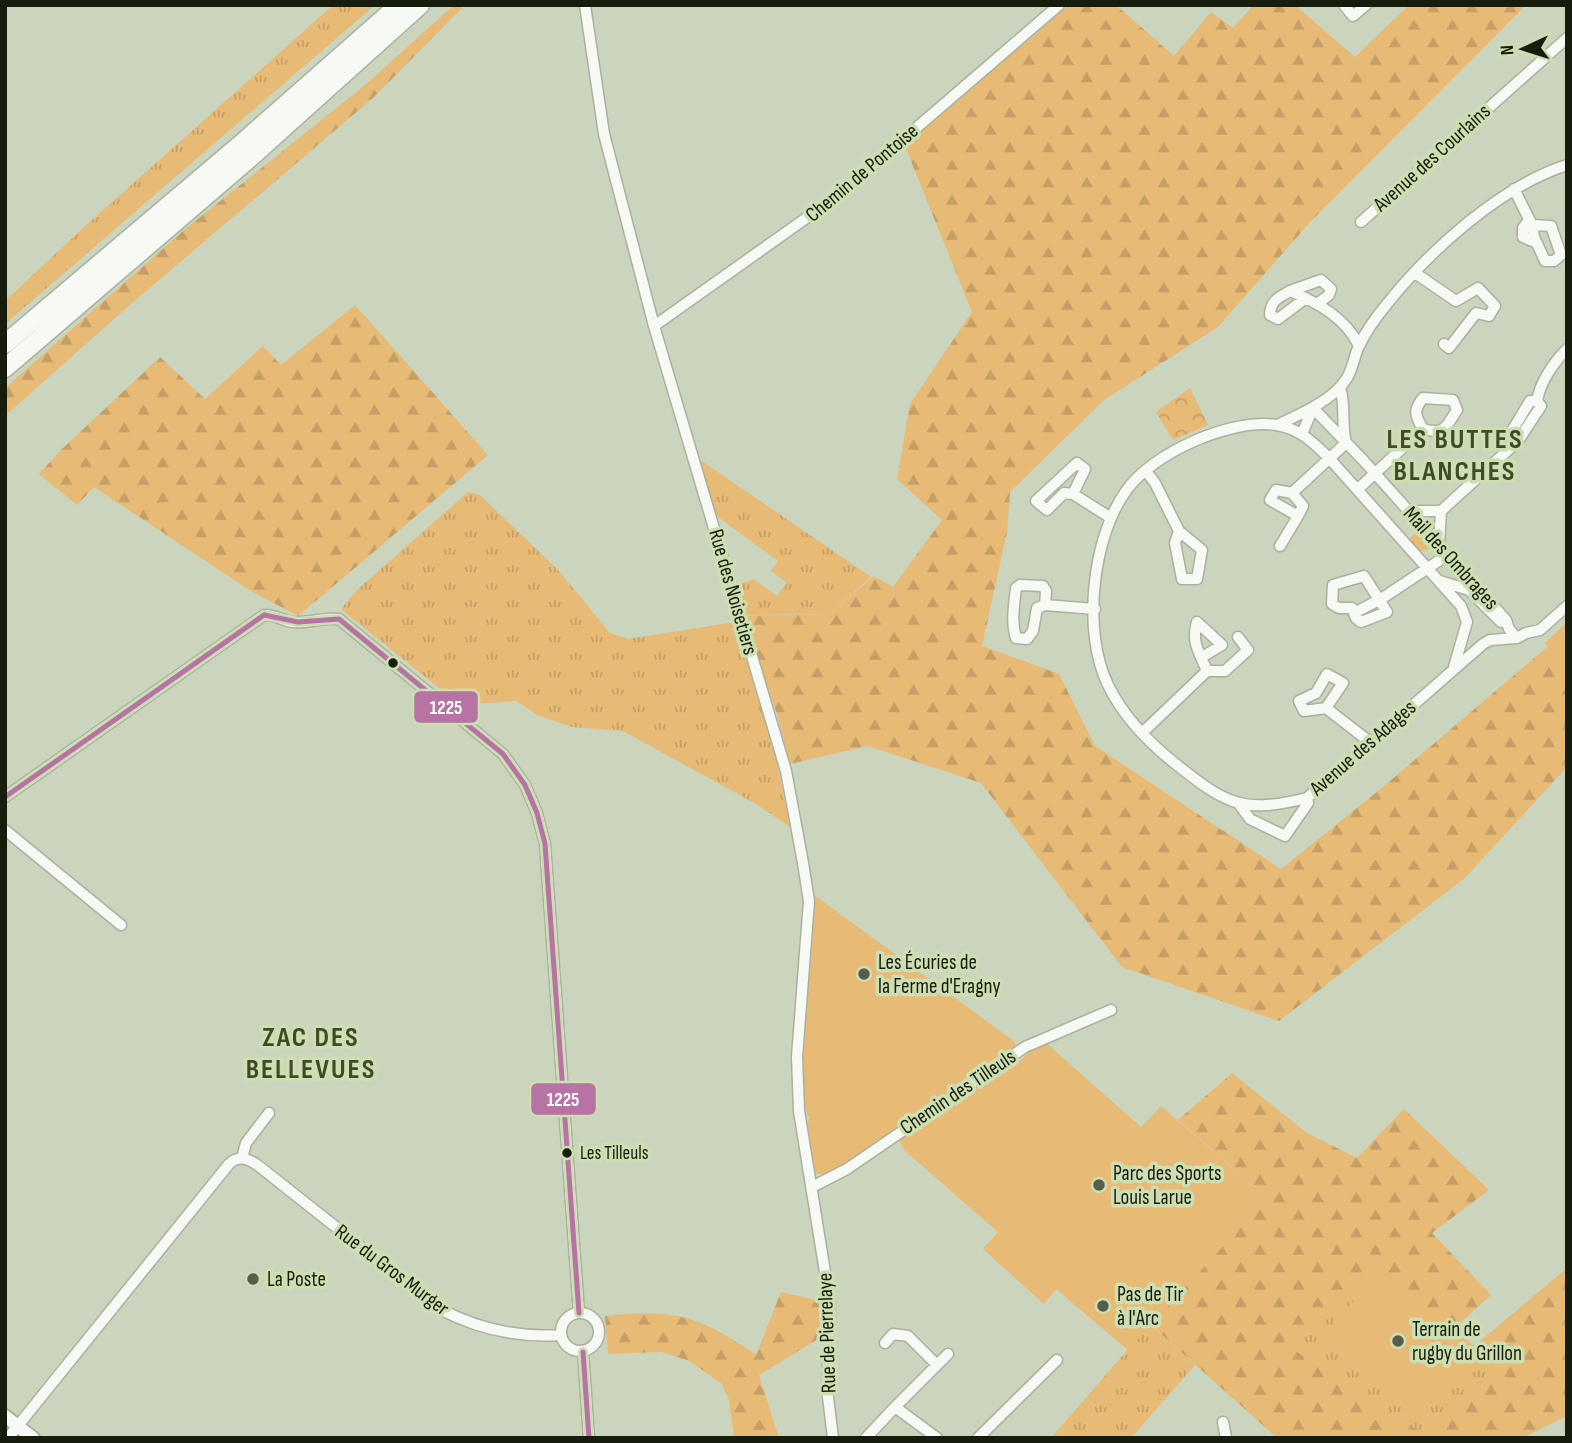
<svg xmlns="http://www.w3.org/2000/svg" width="1572" height="1443" font-family="'Sofia Sans Condensed',sans-serif">
<style>
.grass{fill:url(#grass-tufts)}
.forest{fill:url(#forest-firs)}
.park{fill:url(#park-crowns)}
.pitch{fill:#e7ba76}
.lines{fill:none;stroke-linecap:round;stroke-linejoin:round}
.minor-casing{stroke:#aab19f;stroke-width:13}
.tertiary-casing{stroke:#aab19f;stroke-width:16}
.motorway-casing{stroke:#aab19f;stroke-width:21}
.minor{stroke:#f7f9f5;stroke-width:10}
.tertiary{stroke:#f7f9f5;stroke-width:12}
.motorway{stroke:#f7f9f5;stroke-width:18}
.bus-1-casing{stroke:#cddeb3;stroke-width:10}
.bus-1{stroke:#b673a3;stroke-width:5}
.bus-dot{fill:#171d0d;stroke:#cddeb3;stroke-width:2.5}
.poi-dot{fill:#565d4b;stroke:#cddeb3;stroke-width:2.5}
.labels{text-anchor:middle;dominant-baseline:central;stroke-width:7;stroke-linejoin:round;paint-order:stroke}
.bus-label{font-size:19px;fill:#171d0d;stroke:#cddeb3;text-anchor:start}
.street-label{font-size:21px;fill:#171d0d;stroke:#cddeb3}
.poi-label{font-size:21px;fill:#171d0d;stroke:#cddeb3;text-anchor:start}
.district-label{font-size:28px;font-weight:bold;letter-spacing:2px;fill:#3e4b25;stroke:#cddeb3}
.line-badge{stroke:#cddeb3;stroke-width:2.5}
.badge-label{font-size:19px;text-anchor:middle;font-weight:bold;fill:#fff}
</style>
<defs>
<pattern id="grass-tufts" width="24" height="20" patternUnits="userSpaceOnUse" patternTransform="scale(1.75)"><rect width="24" height="20" fill="#e7ba76"/><path d="M3 7l-1-3M5 7V3M7 7l1-3M15 17l-1-3M17 17v-4M19 17l1-3" fill="none" stroke="#c59f65"/></pattern>
<pattern id="forest-firs" width="22" height="20" patternUnits="userSpaceOnUse" patternTransform="scale(1.75)"><rect width="22" height="20" fill="#e7ba76"/><path d="M5 1l3.5 6h-7zM16 11l3.5 6h-7z" fill="#c59f65"/></pattern>
<pattern id="park-crowns" width="20" height="18" patternUnits="userSpaceOnUse" patternTransform="scale(1.75)"><rect width="20" height="18" fill="#e7ba76"/><path d="M2 6a3 3 0 1 1 6 0M12 15a3 3 0 1 1 6 0" fill="none" stroke="#c59f65"/></pattern>
</defs>
<rect width="100%" height="100%" fill="#cbd4bd"/>
<path class="grass" d="M333 5H375L5 324V301L82 229Z
M696 457 871 577 829 614 745 615 736 586 754 579 777 596 787 583 771 571 778 561 714 514Z
M468 492 480 495 558 570 610 633 628 639 735 622 777 762 790 827 756 804 623 731 572 727 537 715 517 701 460 705 341 609 357 590Z
M1383 1269 1505 1372 1418 1432 1284 1344Z
M1150 1324 1195 1365 1131 1438H1051Z"/>
<path class="forest" d="M454 5H465L373 98 132 303 5 416V388L183 231 364 86Z
M1069 5H1116L1174 56 1211 12 1233 28 1251 8 1249 5H1295L1355 57 1409 5H1526L1311 221 1218 327 1104 400 1010 492 1007 532 982 646 1059 674 1095 746 1281 869 1383 787 1567 630V767L1465 878 1279 1021 1122 967 981 783 868 746 789 764 778 716 740 616 829 614 874 576 893 587 942 520 897 479 910 404 972 312 902 139 1025 43Z
M355 305 488 455 298 616 251 591 94 487 77 505 39 474 61 450 160 357 205 399 263 346 281 365Z
M1232 1073 1307 1133 1357 1158 1404 1109 1489 1190 1432 1233 1491 1295 1453 1329 1383 1270 1285 1344 1419 1431 1505 1372 1473 1347 1567 1268V1416L1522 1438H1277L1150 1324 1267 1198 1178 1120Z
M781 1292 825 1302 823 1336 759 1375 779 1438H734L729 1400 722 1384 690 1361 662 1352 608 1354 605 1316C672 1308 701 1316 756 1355Z"/>
<path class="park" d="M1190 388 1208 425 1173 440 1156 412Z
M1421 529 1437 547 1419 552 1408 540Z"/>
<path class="pitch" d="M1567 622V664L1564 667 1545 643Z
M814 895 1014 1041 1016 1045 829 1174H815L807 1123 810 1118C787 1086 810 940 814 895Z
M1045 1042 1141 1127 1161 1106 1267 1198 1128 1350 1056 1289 1044 1304 983 1249 998 1232 904 1150 898 1137 1010 1060 1016 1065 1037 1044Z
M1382 1269 1472 1351 1414 1414 1325 1332Z"/>
<g class="lines">
<defs>
<path id="minor" d="M585 5 604 134 654 326 786 771 803 863 809 901 797 1057 799 1111 830 1303 827 1389 833 1438
M1344 5 1353 16 1366 5
M1514 189 1532 225 1551 226 1561 255 1554 261H1545L1534 237 1532 225
M1529 220 1523 228V237L1537 243
M1361 222 1567 38
M1415 273 1456 301 1478 288 1495 306 1489 316 1476 313 1449 348 1444 344
M1290 291 1321 280 1331 289 1329 295 1317 304
M1306 298 1278 319 1270 315C1270 301 1279 297 1290 291 1318 303 1346 318 1359 346
M654 326 836 197 1059 5
M1277 425C1299 415 1334 400 1347 378 1352 370 1354 358 1358 348 1365 333 1376 317 1387 304 1430 250 1501 186 1567 165
M1302 434 1313 408 1363 460 1506 620 1509 629 1517 638
M1514 443 1510 434 1530 401H1537
M1077 463 1085 469 1073 494 1064 493 1047 510 1036 501Z
M1146 471 1155 483 1179 531 1202 550 1197 579H1182L1175 543 1179 531
M1358 489 1423 429C1415 416 1413 410 1423 398L1453 400 1457 410C1445 428 1445 435 1423 429
M1276 490 1292 493 1303 506 1298 516 1270 500Z
M1292 493 1346 443C1341 424 1346 405 1340 387
M1073 494 1111 518
M1409 511H1441L1518 441 1541 406 1537 401C1540 382 1554 362 1567 349
M1439 544 1441 511
M1280 546 1298 516
M1364 576 1387 612 1361 622 1356 618 1352 608H1339L1332 604 1333 585Z
M1440 581 1469 590 1501 622
M1020 585 1043 586 1046 591 1045 605 1037 608 1033 631 1027 639 1016 638C1011 622 1014 605 1016 588Z
M1045 605 1095 609
M1354 613 1381 599 1449 554
M1202 657 1222 645 1197 622C1191 642 1199 652 1207 671
M1454 667 1467 622 1461 606 1329 458C1314 443 1299 428 1276 425 1231 418 1152 453 1126 491 1092 538 1082 632 1108 685 1123 716 1149 743 1177 765 1226 804 1243 814 1307 798L1483 644 1490 640 1517 638 1526 633 1540 630 1567 606
M1207 671H1225L1248 650 1238 637
M1326 708 1343 683 1327 674 1316 693 1299 701 1304 711 1326 708 1371 743
M1142 733 1207 671
M5 797 264 615C276 615 281 620 292 622 309 624 321 617 339 619L503 754 525 785 537 813 545 844 579 1313
M1239 804 1250 819 1285 836 1308 803 1307 798
M5 830 121 925
M242 1158 246 1143 269 1113
M812 1187 847 1169 1025 1047 1111 1010
M561 1332a19 19 0 1 1 38 0a19 19 0 1 1-38 0Z
M885 1343 893 1334 908 1336 937 1365
M583 1352 589 1438
M1223 1422 1226 1438
M8 1438 229 1164C239 1154 250 1159 260 1167L438 1308C477 1329 517 1338 561 1335
M866 1438 895 1407
M937 1438 895 1407 948 1354
M978 1438 1057 1360"/>
<path id="tertiary" d="M5 1416 33 1438"/>
<path id="motorway" d="M5 344 241 144 399 5
M5 368 252 156 420 5"/>
</defs>
<use href="#minor" class="minor-casing"/>
<use href="#tertiary" class="tertiary-casing"/>
<use href="#motorway" class="motorway-casing"/>
<use href="#minor" class="minor"/>
<use href="#tertiary" class="tertiary"/>
<use href="#motorway" class="motorway"/>
<defs>
<path id="bus-1" d="M264 615 298 622 339 619 503 754 525 785 537 813 545 844 579 1313
M5 797 264 615
M583 1352 589 1438"/>
</defs>
<use href="#bus-1" class="bus-1-casing"/>
<use href="#bus-1" class="bus-1"/>
</g>
<g class="bus-dot">
<circle cx="393" cy="663" r="6"/>
<circle cx="567" cy="1153" r="6"/>
</g>
<g class="poi-dot">
<circle cx="864" cy="974" r="7"/>
<circle cx="1099" cy="1185" r="7"/>
<circle cx="253" cy="1279" r="7"/>
<circle cx="1103" cy="1306" r="7"/>
<circle cx="1398" cy="1341" r="7"/>
</g>
<g class="labels">
<g class="bus-label">
<text x="580" y="1153">Les Tilleuls</text>
</g>
<g class="street-label">
<text transform="translate(1432 158) rotate(-42)">Avenue des Courlains</text>
<text transform="translate(862 173) rotate(-40)">Chemin de Pontoise</text>
<text transform="translate(1451 558) rotate(48)">Mail des Ombrages</text>
<text transform="translate(733 592) rotate(74)">Rue des Noisetiers</text>
<text transform="translate(1363 748) rotate(-41)">Avenue des Adages</text>
<text transform="translate(958 1092) rotate(-34)">Chemin des Tilleuls</text>
<text transform="translate(392 1270) rotate(37)">Rue du Gros Murger</text>
<text transform="translate(827 1333) rotate(-92)">Rue de Pierrelaye</text>
</g>
<g class="poi-label">
<text x="878" y="962">Les Écuries de<tspan x="878" dy="24">la Ferme d'Eragny</tspan></text>
<text x="1113" y="1173">Parc des Sports<tspan x="1113" dy="24">Louis Larue</tspan></text>
<text x="267" y="1279">La Poste</text>
<text x="1117" y="1294">Pas de Tir<tspan x="1117" dy="24">à l'Arc</tspan></text>
<text x="1412" y="1329">Terrain de<tspan x="1412" dy="24">rugby du Grillon</tspan></text>
</g>
<g class="district-label">
<text x="1455" y="439">LES BUTTES<tspan x="1455" dy="32">BLANCHES</tspan></text>
<text x="311" y="1037">ZAC DES<tspan x="311" dy="32">BELLEVUES</tspan></text>
</g>
</g>
<g class="line-badge">
<rect x="413" y="690" width="66" height="34" rx="7" fill="#b673a3"/>
<rect x="530" y="1082" width="67" height="34" rx="7" fill="#b673a3"/>
</g>
<g class="badge-label">
<text x="446" y="714">1225</text>
<text x="563" y="1106">1225</text>
</g>
<rect width="1572" height="1443" fill="none" stroke="#171d0d" stroke-width="14"/>
<g transform="translate(1523 49) rotate(266)" stroke="#cddeb3" stroke-width="5" paint-order="stroke">
<path d="M0-5L12 26L0 18L-12 26Z" fill="#171d0d"/>
<text y="-10" font-size="19" font-weight="bold" text-anchor="middle" fill="#171d0d">N</text>
</g>
</svg>
